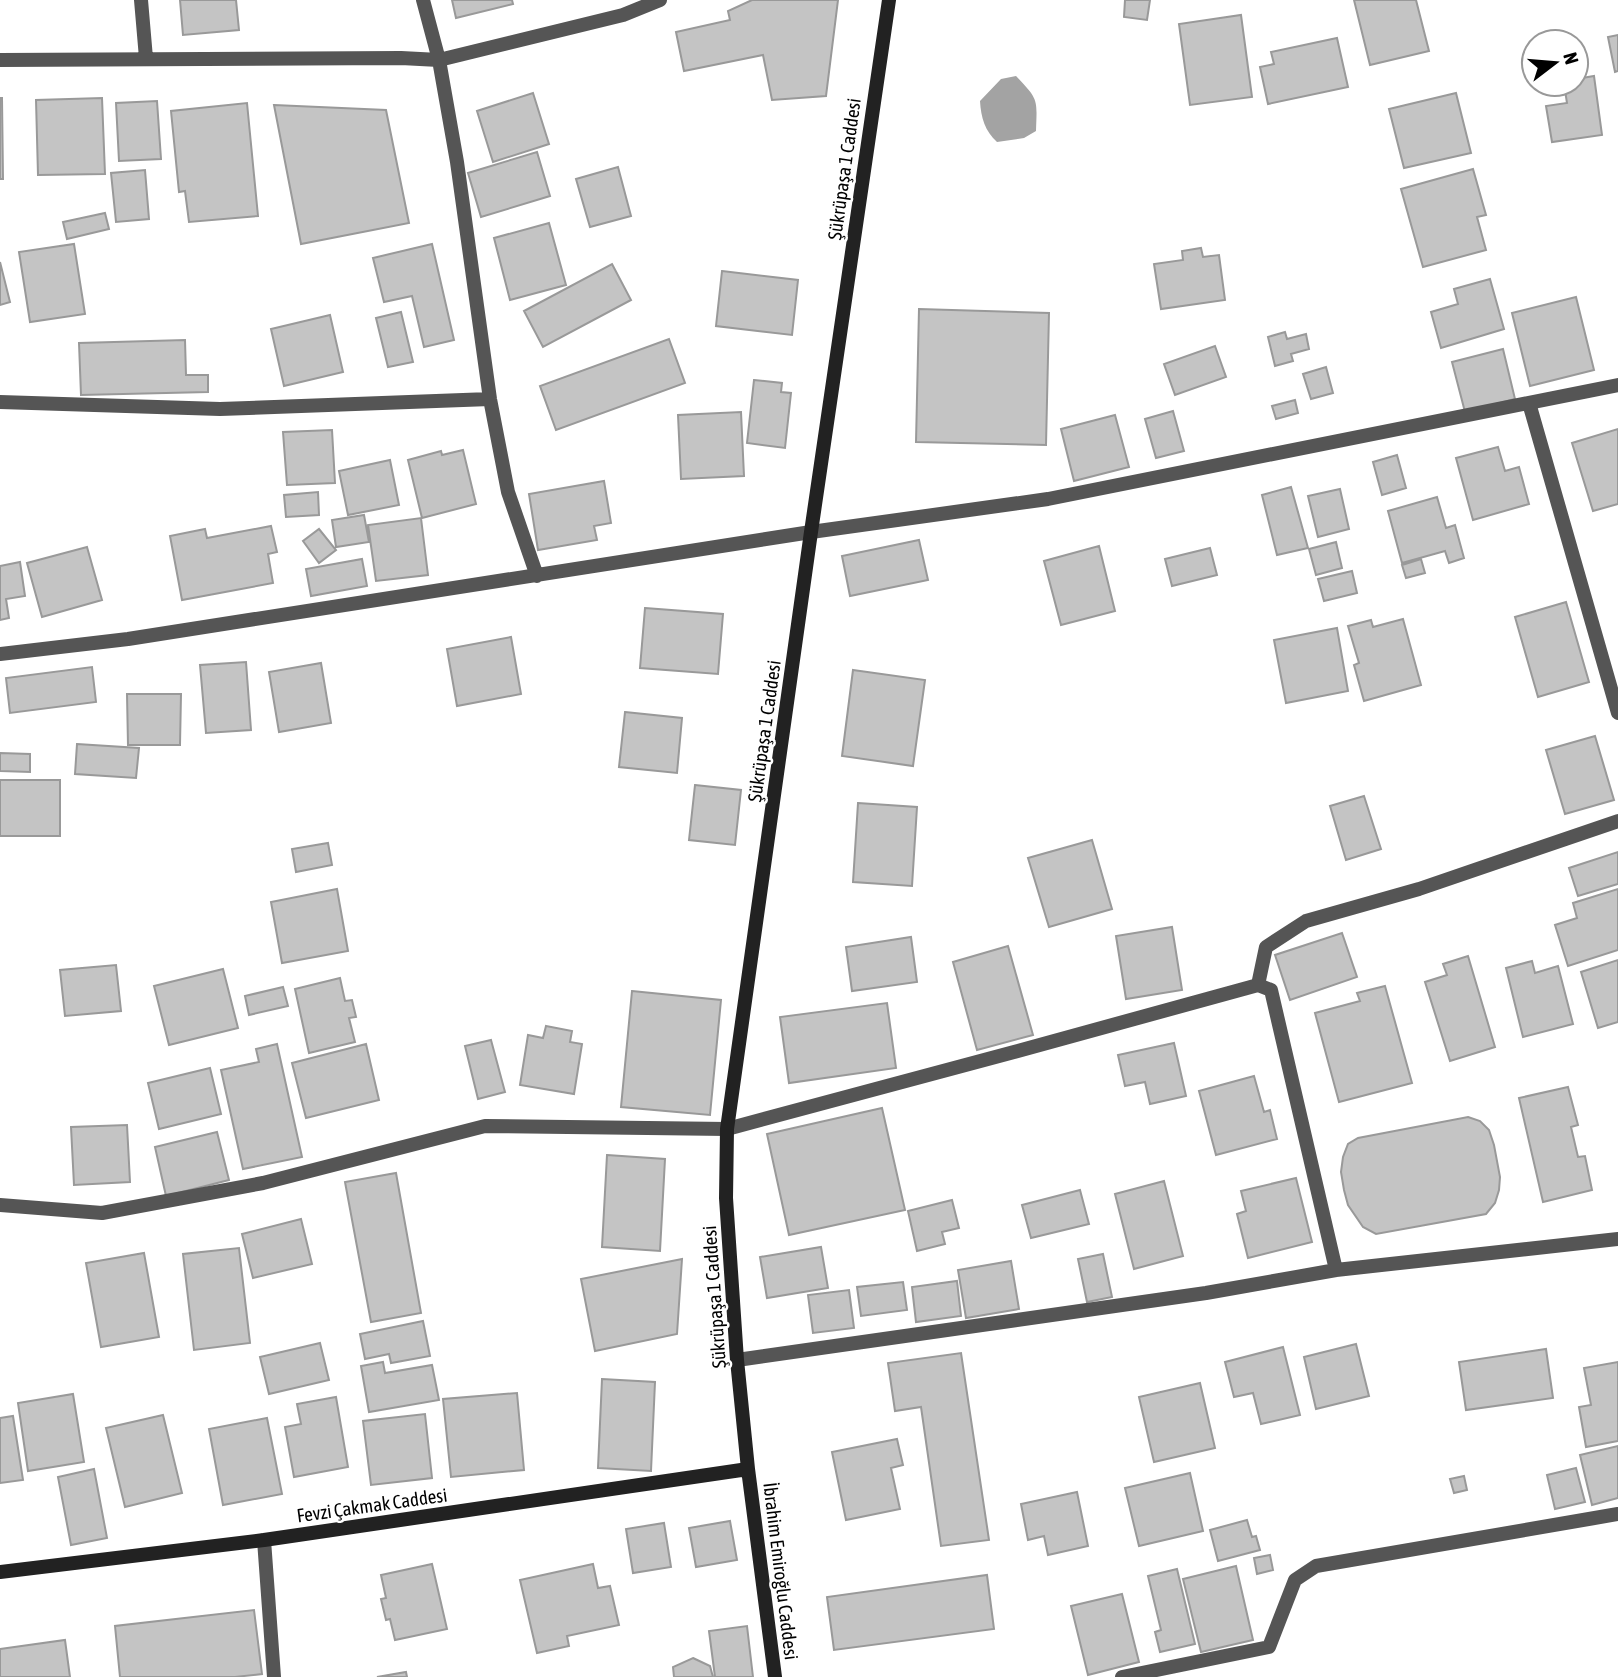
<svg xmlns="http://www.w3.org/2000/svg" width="1618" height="1677" font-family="'Asap Condensed',sans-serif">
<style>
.water{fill:#a3a3a3}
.building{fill:#c4c4c4;stroke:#999;stroke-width:2}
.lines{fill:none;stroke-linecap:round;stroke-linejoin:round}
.street{stroke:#555;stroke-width:14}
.secondary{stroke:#222;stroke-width:14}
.labels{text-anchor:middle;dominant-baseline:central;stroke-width:5;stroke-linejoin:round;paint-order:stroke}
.street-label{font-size:19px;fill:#000;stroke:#fff}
</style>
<rect width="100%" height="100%" fill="#fff"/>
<path class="water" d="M1016 76C1039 100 1037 99 1036 131L1024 138 997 142C985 131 981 118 980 101L1001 79Z"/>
<path class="building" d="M180 0H236L239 30 183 35Z
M452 0H512L513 4 456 18Z
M752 0H838L826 96 772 100 763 55 684 71 676 32 730 20 728 11Z
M1125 0H1150L1147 20 1124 17Z
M1354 0H1416L1429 51 1370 65Z
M1241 15 1252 97 1190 105 1179 24Z
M1618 35V71L1615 72 1608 37Z
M1337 38 1348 87 1268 104 1260 67 1274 64 1271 52Z
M1594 76 1602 135 1552 142 1546 106 1567 103 1564 84H1576V79Z
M533 93 549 144 493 162 477 111Z
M1456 93 1471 153 1404 168 1389 109Z
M0 98H2L3 179H0Z
M102 98 105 174 38 175 36 100Z
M157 101 161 159 119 161 116 103Z
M247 103 258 216 189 222 185 191 179 192 171 111Z
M274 105 386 110 409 223 301 244Z
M537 152 550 196 481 217 468 173Z
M618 167 631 216 590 227 576 179Z
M1473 169 1486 215 1477 217 1486 250 1423 267 1401 189Z
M145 170 149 219 116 222 111 173Z
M105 213 109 229 67 239 63 222Z
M549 223 566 285 510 300 494 238Z
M74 244 85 314 30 322 19 252Z
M432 244 454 340 424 347 412 296 384 302 373 258Z
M1201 248 1203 257 1219 255 1225 300 1161 309 1154 264 1183 260 1182 251Z
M0 262 10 302 0 305Z
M612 264 631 300 543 347 524 311Z
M722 271 798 280 792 335 716 326Z
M1490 279 1504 329 1441 348 1431 312 1458 304 1454 289Z
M1576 297 1594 370 1530 386 1512 313Z
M919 309 1049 313 1046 445 916 442Z
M401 312 413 362 388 367 376 318Z
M330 315 343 372 284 386 271 329Z
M1285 332 1287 339 1306 334 1309 349 1291 354 1293 361 1275 366 1268 337Z
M669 339 685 383 556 430 540 386Z
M185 340 186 375H208V392L81 395 79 343Z
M1215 346 1226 377 1175 395 1164 364Z
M1503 349 1515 399 1465 412 1452 362Z
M1326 367 1333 393 1311 399 1303 374Z
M754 380 782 383 781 392 791 393 785 448 747 443Z
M1295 400 1298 413 1276 419 1272 406Z
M1173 411 1184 451 1156 458 1145 419Z
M741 412 744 476 681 479 678 415Z
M1115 415 1129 467 1074 481 1061 429Z
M1618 429V504L1593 511 1572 443Z
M332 430 335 483 287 485 283 432Z
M1498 447 1505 471 1519 467 1529 504 1473 520 1456 458Z
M463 450 476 504 422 518 408 460 441 451 442 455Z
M1397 455 1406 488 1382 495 1373 462Z
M390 460 399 505 348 515 339 471Z
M604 481 611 523 594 526 597 540 538 550 529 494Z
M1291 487 1308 548 1277 555 1262 495Z
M1340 489 1349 529 1318 537 1308 496Z
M318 492 319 515 286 517 284 495Z
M1437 497 1446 528 1455 525 1464 558 1449 563 1445 551 1402 563 1388 511Z
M364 515 369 542 336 547 332 520Z
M421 518 428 575 376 581 368 525Z
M271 526 277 552 268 554 273 583 182 600 170 536 205 529 207 538Z
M319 529 336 550 319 563 303 541Z
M919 540 928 580 850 596 842 556Z
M1336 542 1342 568 1316 575 1309 549Z
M1099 546 1115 611 1061 625 1044 561Z
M87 547 102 600 42 617 27 563Z
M1210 548 1217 575 1172 586 1165 559Z
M362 559 367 586 311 596 306 569Z
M1421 559 1425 573 1406 578 1402 565Z
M20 562 25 596 6 599 9 618 0 620V566Z
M1352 571 1357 593 1324 601 1318 579Z
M1566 602 1589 682 1538 697 1515 617Z
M645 608 723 614 718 674 640 668Z
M1403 619 1421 685 1364 701 1354 665 1359 663 1348 626 1371 620 1373 627Z
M1337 628 1348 691 1286 703 1274 640Z
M511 637 521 694 457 706 447 649Z
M246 662 251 730 206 733 200 665Z
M321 663 331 723 279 732 269 672Z
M92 667 96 702 10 713 6 678Z
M853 670 925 680 913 766 842 756Z
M127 694H181L180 745H128Z
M625 712 682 718 677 773 619 767Z
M1595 736 1614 800 1565 814 1546 750Z
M77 744 139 748 136 778 75 774Z
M0 753 30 754V772L0 771Z
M0 780H60V836H0Z
M695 785 741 790 735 845 689 840Z
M1364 796 1381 849 1346 860 1330 806Z
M858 803 917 807 912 886 853 882Z
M1092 840 1112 909 1049 927 1028 858Z
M328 843 332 865 296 872 292 849Z
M1618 852V884L1578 896 1569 868Z
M337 889 348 951 282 963 271 902Z
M1618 889V950L1568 966 1555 925 1577 918 1573 903Z
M1172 927 1182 990 1126 999 1116 936Z
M1342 933 1357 977 1290 1000 1275 955Z
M911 937 917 982 852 991 846 947Z
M1008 946 1033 1035 977 1050 953 962Z
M1468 956 1495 1047 1450 1061 1425 982 1447 975 1443 964Z
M1618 960V1022L1598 1028 1581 972Z
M1532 961 1535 973 1558 966 1573 1024 1523 1037 1506 968Z
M116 965 121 1011 65 1016 60 970Z
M223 969 238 1028 169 1045 154 986Z
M340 978 345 1001 352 1000 356 1017 349 1018 355 1042 309 1053 295 989Z
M1385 986 1412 1083 1339 1102 1315 1013 1360 1001 1357 993Z
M283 987 288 1006 249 1015 245 996Z
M632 991 721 1000 710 1115 621 1107Z
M887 1003 896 1068 789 1083 780 1017Z
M546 1026 572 1031 570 1042 582 1044 574 1094 520 1085 528 1035 543 1038Z
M491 1040 505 1092 478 1099 465 1046Z
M1174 1043 1186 1096 1150 1104 1145 1082 1125 1086 1118 1055Z
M277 1044 302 1157 243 1169 221 1070 259 1062 256 1049Z
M366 1044 379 1100 306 1118 292 1063Z
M210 1068 221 1114 159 1129 148 1083Z
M1254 1076 1264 1112 1270 1110 1277 1139 1216 1155 1199 1091Z
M1568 1087 1578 1125 1571 1127 1578 1157 1585 1156 1592 1190 1543 1202 1519 1098Z
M882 1108 905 1210 789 1235 767 1134Z
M1468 1117 1480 1121 1489 1130 1494 1145 1500 1177 1499 1190 1495 1203 1486 1214 1376 1234 1363 1227 1348 1205 1344 1190 1341 1172 1343 1157 1348 1144 1358 1138Z
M127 1125 130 1182 74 1185 71 1127Z
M217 1132 229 1180 166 1196 155 1147Z
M607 1155 665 1159 660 1251 602 1247Z
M396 1173 421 1313 371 1322 345 1182Z
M1296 1178 1312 1242 1248 1258 1237 1214 1246 1211 1241 1191Z
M1164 1181 1183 1256 1134 1269 1115 1194Z
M1080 1190 1089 1224 1031 1238 1022 1205Z
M952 1200 959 1228 942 1232 945 1244 917 1251 908 1211Z
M301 1219 312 1264 253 1278 242 1234Z
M821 1247 828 1288 767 1298 760 1257Z
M239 1248 250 1343 194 1350 183 1254Z
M144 1253 159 1337 101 1347 86 1263Z
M1103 1254 1112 1297 1087 1302 1078 1259Z
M682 1259 677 1334 595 1351 581 1279Z
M1011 1261 1019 1309 966 1318 958 1270Z
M957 1281 961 1316 916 1322 912 1287Z
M903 1282 907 1310 861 1316 857 1287Z
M849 1290 854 1328 813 1333 808 1295Z
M423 1321 430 1356 391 1363 389 1354 365 1359 360 1334Z
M320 1343 329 1380 269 1394 260 1357Z
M1356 1344 1369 1396 1316 1409 1304 1357Z
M1283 1347 1300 1415 1261 1424 1253 1393 1234 1397 1225 1362Z
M1546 1349 1553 1398 1466 1410 1459 1362Z
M961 1353 989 1540 941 1546 921 1407 895 1411 888 1363Z
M383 1362 385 1373 432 1365 439 1400 369 1412 361 1366Z
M1618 1362V1441L1586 1447 1579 1407 1591 1405 1584 1368Z
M602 1379 655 1382 651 1471 598 1468Z
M1200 1383 1215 1448 1154 1462 1139 1397Z
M517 1393 524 1470 451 1477 443 1399Z
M73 1394 84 1462 28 1471 18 1403Z
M336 1397 348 1467 294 1477 285 1427 301 1424 297 1404Z
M425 1414 432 1478 371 1485 363 1421Z
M163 1415 182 1493 125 1507 106 1428Z
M13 1416 23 1480 0 1483V1418Z
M267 1418 282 1494 223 1505 209 1429Z
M897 1439 903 1465 891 1468 900 1509 846 1520 832 1452Z
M1618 1446V1498L1592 1505 1580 1455Z
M1576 1468 1585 1502 1555 1509 1547 1475Z
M94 1469 107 1538 71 1545 58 1477Z
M1190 1473 1203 1531 1139 1546 1125 1488Z
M1464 1476 1467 1490 1454 1493 1450 1479Z
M1077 1492 1088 1546 1048 1555 1044 1536 1028 1540 1021 1504Z
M1247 1520 1252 1537 1256 1536 1260 1550 1218 1561 1210 1530Z
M730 1521 737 1560 696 1567 689 1528Z
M664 1523 671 1567 633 1573 626 1529Z
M1270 1555 1273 1570 1257 1574 1254 1558Z
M432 1564 447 1629 395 1640 390 1619 386 1620 381 1599 386 1598 381 1575Z
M593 1564 598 1588 610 1586 619 1625 567 1636 569 1646 537 1653 520 1580Z
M1236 1566 1253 1640 1201 1652 1183 1579Z
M1177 1569 1195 1644 1160 1652 1155 1632 1161 1630 1148 1576Z
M987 1575 994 1629 834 1650 827 1597Z
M1122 1594 1139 1662 1088 1675 1071 1606Z
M254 1610 262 1674 235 1677H120L115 1626Z
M747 1626 753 1677H715L709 1631Z
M65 1640 70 1677H0V1649Z
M693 1658 710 1666 713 1677H674L673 1667Z
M406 1672 407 1677H377Z"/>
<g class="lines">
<path class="street" d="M141 0 146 58
M423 0 439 60 457 162 490 399 508 492 537 576
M0 60 401 58 439 60 623 15 660 0
M0 402 220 409 490 399
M1529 403 1618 713
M0 654 128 639 811 532 1048 499 1618 385
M1258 985 1266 947 1306 921 1419 889 1618 821
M0 1205 102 1213 263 1183 485 1126 727 1129 1014 1052 1258 985 1271 990 1336 1270
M737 1360 1206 1293 1336 1270 1618 1239
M264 1540 274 1677
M1122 1677 1269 1647 1295 1580 1316 1566 1618 1514"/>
<path class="secondary" d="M0 1572 264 1540 748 1469
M775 1677 748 1469 737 1360 726 1198 727 1129 811 532 889 0"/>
</g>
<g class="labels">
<g class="street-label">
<text transform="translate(844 169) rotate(-82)">Şükrüpaşa 1 Caddesi</text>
<text transform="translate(764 731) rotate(-82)">Şükrüpaşa 1 Caddesi</text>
<text transform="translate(714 1297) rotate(-94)">Şükrüpaşa 1 Caddesi</text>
<text transform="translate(372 1505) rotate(-8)">Fevzi Çakmak Caddesi</text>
<text transform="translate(781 1571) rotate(83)">İbrahim Emiroğlu Caddesi</text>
</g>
</g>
<g transform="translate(1555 63) rotate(74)"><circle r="33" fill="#ffffff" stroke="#999999" stroke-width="2"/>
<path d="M0-5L12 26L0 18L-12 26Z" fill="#000000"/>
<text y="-10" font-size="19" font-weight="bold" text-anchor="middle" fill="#000000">N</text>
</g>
</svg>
